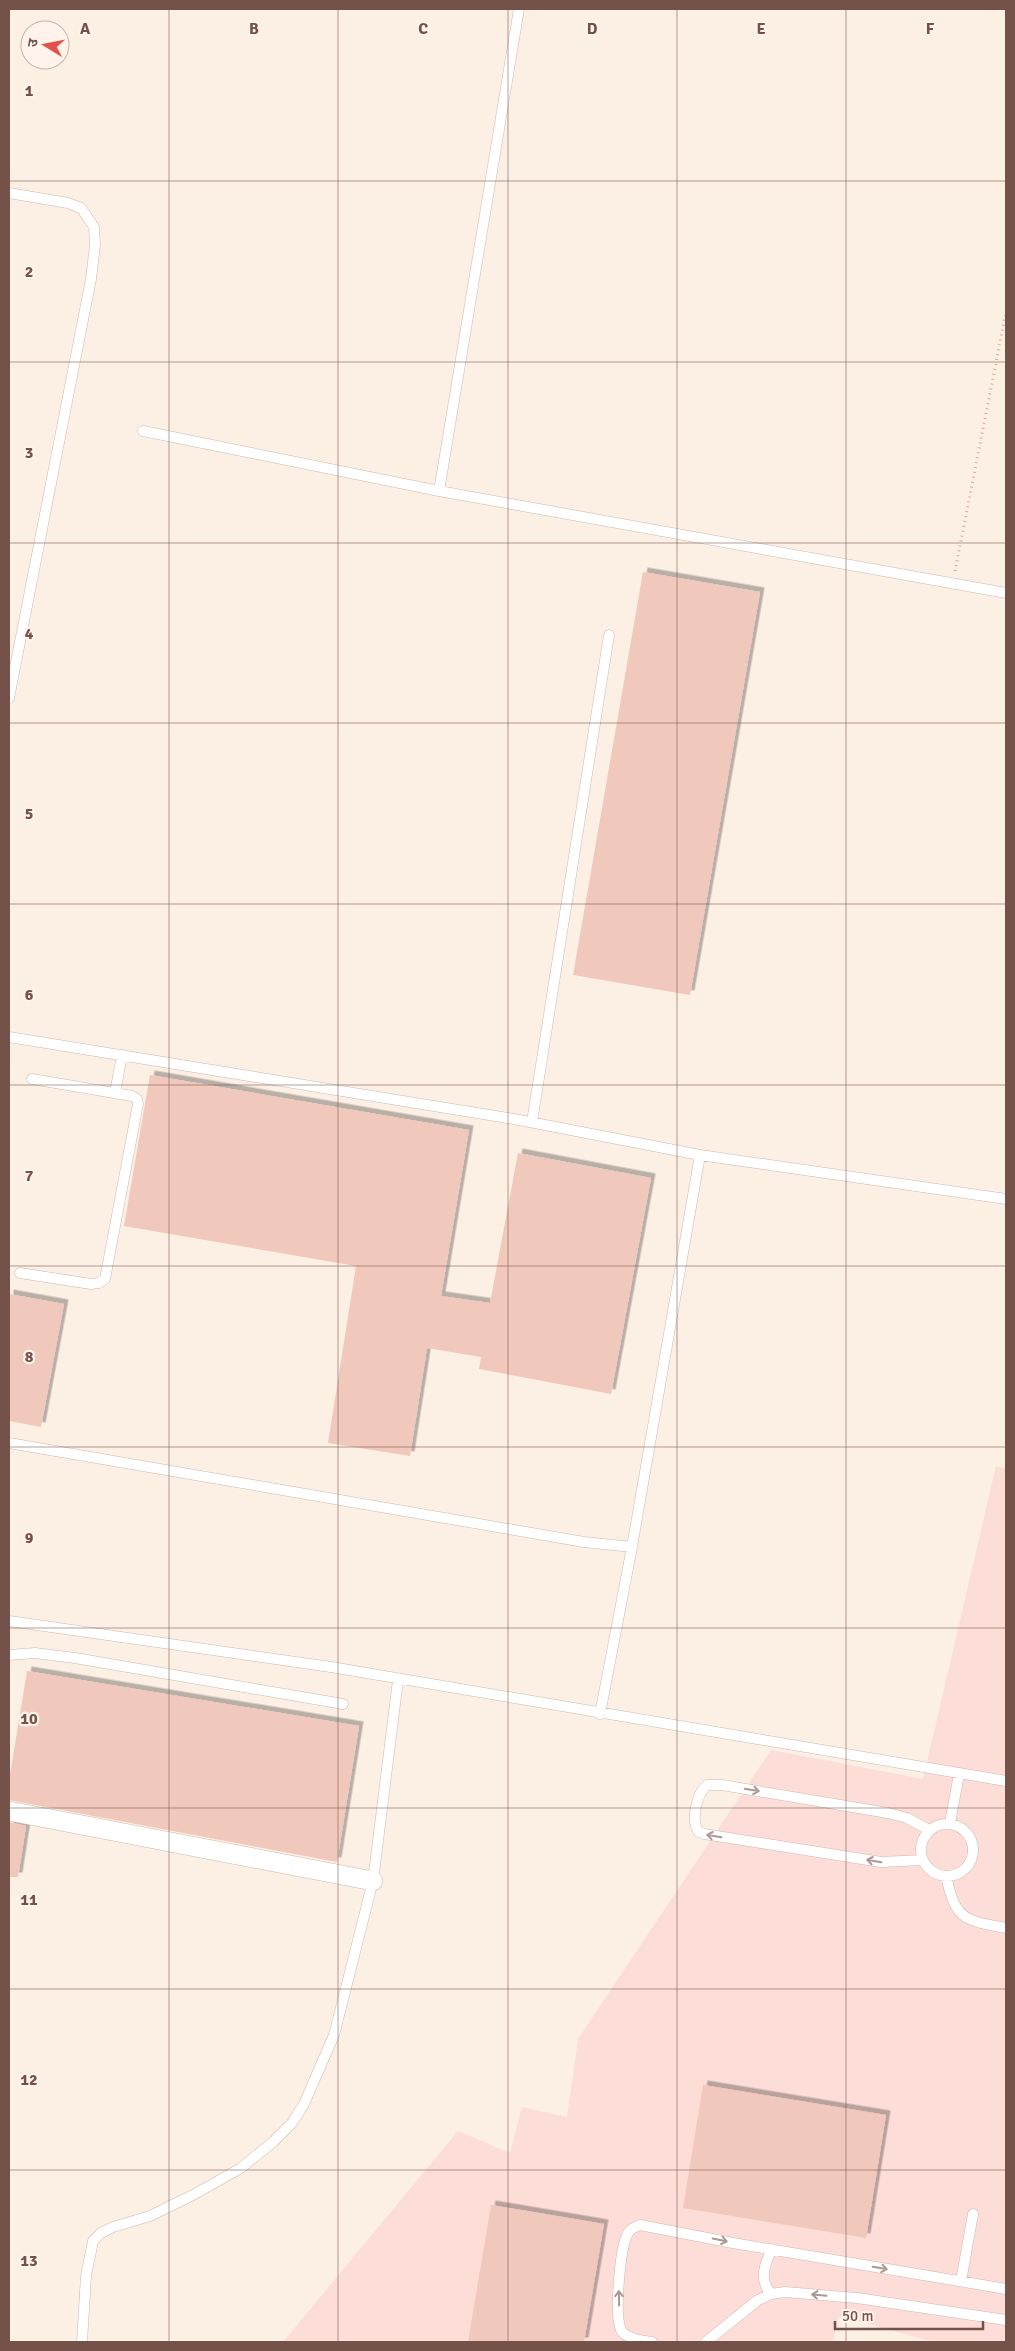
<svg xmlns="http://www.w3.org/2000/svg" width="1015" height="2351" font-family="Signika,'Noto Sans Devanagari',sans-serif">
<defs>
<filter id="shadow"><feDropShadow dx="4.5" dy="-4.5" stdDeviation="0" flood-color="#0004"/></filter>
</defs>
<rect width="100%" height="100%" fill="#fcefe4"/>
<!-- commercial -->
<path fill="#fcddd8" d="M 996,1466 L 1006,1469 L 1006,2342 L 934,2342 L 839,2316 L 833,2342 L 283,2342 L 458,2131 L 510,2153 L 522,2107 L 567,2117 L 578,2039 L 771,1750 L 923,1779 Z"/>
<!-- building -->
<path fill="#f1c8bc" filter="url(#shadow)" d="M 643,572 L 760,592 L 690,995 L 573,975 Z
M 150,1075 L 469,1130 L 441,1296 L 490,1303 L 518,1153 L 651,1178 L 611,1394 L 479,1369 L 481,1357 L 427,1348 L 410,1456 L 328,1443 L 356,1266 L 124,1226 Z
M 9,1294 L 64,1304 L 41,1427 L 9,1421 Z
M 27,1671 L 359,1726 L 337,1862 L 9,1800 L 9,1781 Z
M 9,1822 L 26,1826 L 18,1877 L 9,1877 Z
M 703,2085 L 886,2115 L 866,2238 L 683,2208 Z
M 491,2205 L 604,2224 L 584,2342 L 468,2342 Z"/>
<g fill="none" stroke-linecap="round" stroke-linejoin="round">
<!-- service casing -->
<g stroke="#cfb7ae" stroke-width="11">
<path id="service" d="M 9,193 L 68,203 L 81,208 L 94,227 L 95,245 L 91,279 L 9,698
M 143,431 L 439,491 L 1006,593
M 439,491 L 519,9
M 9,1037 L 514,1119 L 700,1155 L 1006,1199
M 115,1093 L 122,1055
M 532,1122 L 609,635
M 20,1273 L 91,1284 L 99,1283 L 105,1279 L 138,1104 L 137,1099 L 132,1096 L 32,1079
M 9,1443 L 584,1542 L 632,1547
M 9,1621 L 331,1667 L 1006,1781
M 9,1655 L 35,1653 L 75,1658 L 343,1704
M 600,1714 L 632,1547 L 700,1155
M 950,1823 L 959,1774
M921 1850a26 26 0 1 1 52 0a26 26 0 1 1-52 0Z
M 923,1860 L 881,1862 L 704,1834 L 699,1832 C 690,1821 697,1793 707,1785 L 722,1785 L 888,1813 L 907,1818 L 929,1830
M 946,1876 C 956,1921 964,1920 1006,1928
M 961,2281 L 973,2214
M 771,2294 C 759,2280 764,2265 772,2249
M 82,2342 L 86,2276 L 93,2241 L 101,2233 L 113,2227 L 150,2216 L 193,2195 L 241,2168 L 273,2142 L 292,2123 L 304,2104 L 334,2035 L 373,1881 L 398,1680
M 652,2342 C 643,2341 626,2339 621,2330 C 614,2315 620,2247 628,2233 C 631,2228 635,2227 640,2225 L 733,2243 L 1006,2289
M 706,2342 L 758,2300 L 771,2294 L 785,2292 L 857,2298 L 1006,2320"/>
</g>
<!-- minor casing -->
<g stroke="#cfb7ae" stroke-width="20">
<path id="minor" d="M 9,1811 L 373,1881"/>
</g>
<!-- path -->
<path stroke="#d6aba0" stroke-width="3" stroke-dasharray="1 4" stroke-linecap="butt" d="M 955,571 L 1006,312"/>
<!-- service -->
<use href="#service" stroke="#fff" stroke-width="10"/>
<!-- minor -->
<use href="#minor" stroke="#fff" stroke-width="19"/>
</g>
<!-- one-way arrows -->
<defs><path id="oneway-shaft" d="M-6 0H5M1.5-3L5.5 0L1.5 3" fill="none" stroke-width="1.6" stroke-linecap="round" stroke-linejoin="round" transform="scale(1.25)"/></defs>
<g stroke="#ac9792">
<use href="#oneway-shaft" transform="translate(752 1790) rotate(10)"/>
<use href="#oneway-shaft" transform="translate(714 1836) rotate(-171)"/>
<use href="#oneway-shaft" transform="translate(874 1861) rotate(-171)"/>
<use href="#oneway-shaft" transform="translate(720 2240) rotate(11)"/>
<use href="#oneway-shaft" transform="translate(880 2268) rotate(10)"/>
<use href="#oneway-shaft" transform="translate(819 2295) rotate(-175)"/>
<use href="#oneway-shaft" transform="translate(619 2298) rotate(-91)"/>
</g>
<!-- grid -->
<path fill="none" stroke="#74524a" stroke-width="1" stroke-opacity="0.55" d="M 169,9 L 169,2342M 338,9 L 338,2342M 508,9 L 508,2342M 677,9 L 677,2342M 846,9 L 846,2342M 9,181 L 1006,181M 9,362 L 1006,362M 9,543 L 1006,543M 9,723 L 1006,723M 9,904 L 1006,904M 9,1085 L 1006,1085M 9,1266 L 1006,1266M 9,1447 L 1006,1447M 9,1628 L 1006,1628M 9,1808 L 1006,1808M 9,1989 L 1006,1989M 9,2170 L 1006,2170"/>
<g font-size="16" text-anchor="middle" font-weight="bold" fill="#74524a" stroke="#fff3eb" stroke-width="4.5" stroke-linejoin="round" paint-order="stroke">
<text x="85" y="34">A</text>
<text x="254" y="34">B</text>
<text x="423" y="34">C</text>
<text x="592" y="34">D</text>
<text x="761" y="34">E</text>
<text x="930" y="34">F</text>
<text x="29" y="96">1</text>
<text x="29" y="277">2</text>
<text x="29" y="458">3</text>
<text x="29" y="639">4</text>
<text x="29" y="819">5</text>
<text x="29" y="1000">6</text>
<text x="29" y="1181">7</text>
<text x="29" y="1362">8</text>
<text x="29" y="1543">9</text>
<text x="29" y="1724">10</text>
<text x="29" y="1905">11</text>
<text x="29" y="2085">12</text>
<text x="29" y="2266">13</text>
</g>
<!-- border -->
<rect width="1015" height="2351" fill="none" stroke="#74524a" stroke-width="20"/>
<!-- north arrow -->
<g transform="translate(45 45) rotate(280)"><circle r="24" fill="#fff3eb" stroke="#c7b3ab"/>
<path d="M0-4L9 19L0 12L-9 19Z" fill="#e4534b"/>
<text y="-8" font-size="14" font-weight="bold" text-anchor="middle" fill="#74524a">उ</text>
</g>
<!-- scale -->
<path d="M835 2321v8h148v-8" fill="none" stroke="#74524a" stroke-width="2.5"/>
<text x="842" y="2321" font-size="15" fill="#74524a" stroke="#fff3eb" stroke-width="4" paint-order="stroke">50 m</text>
</svg>
